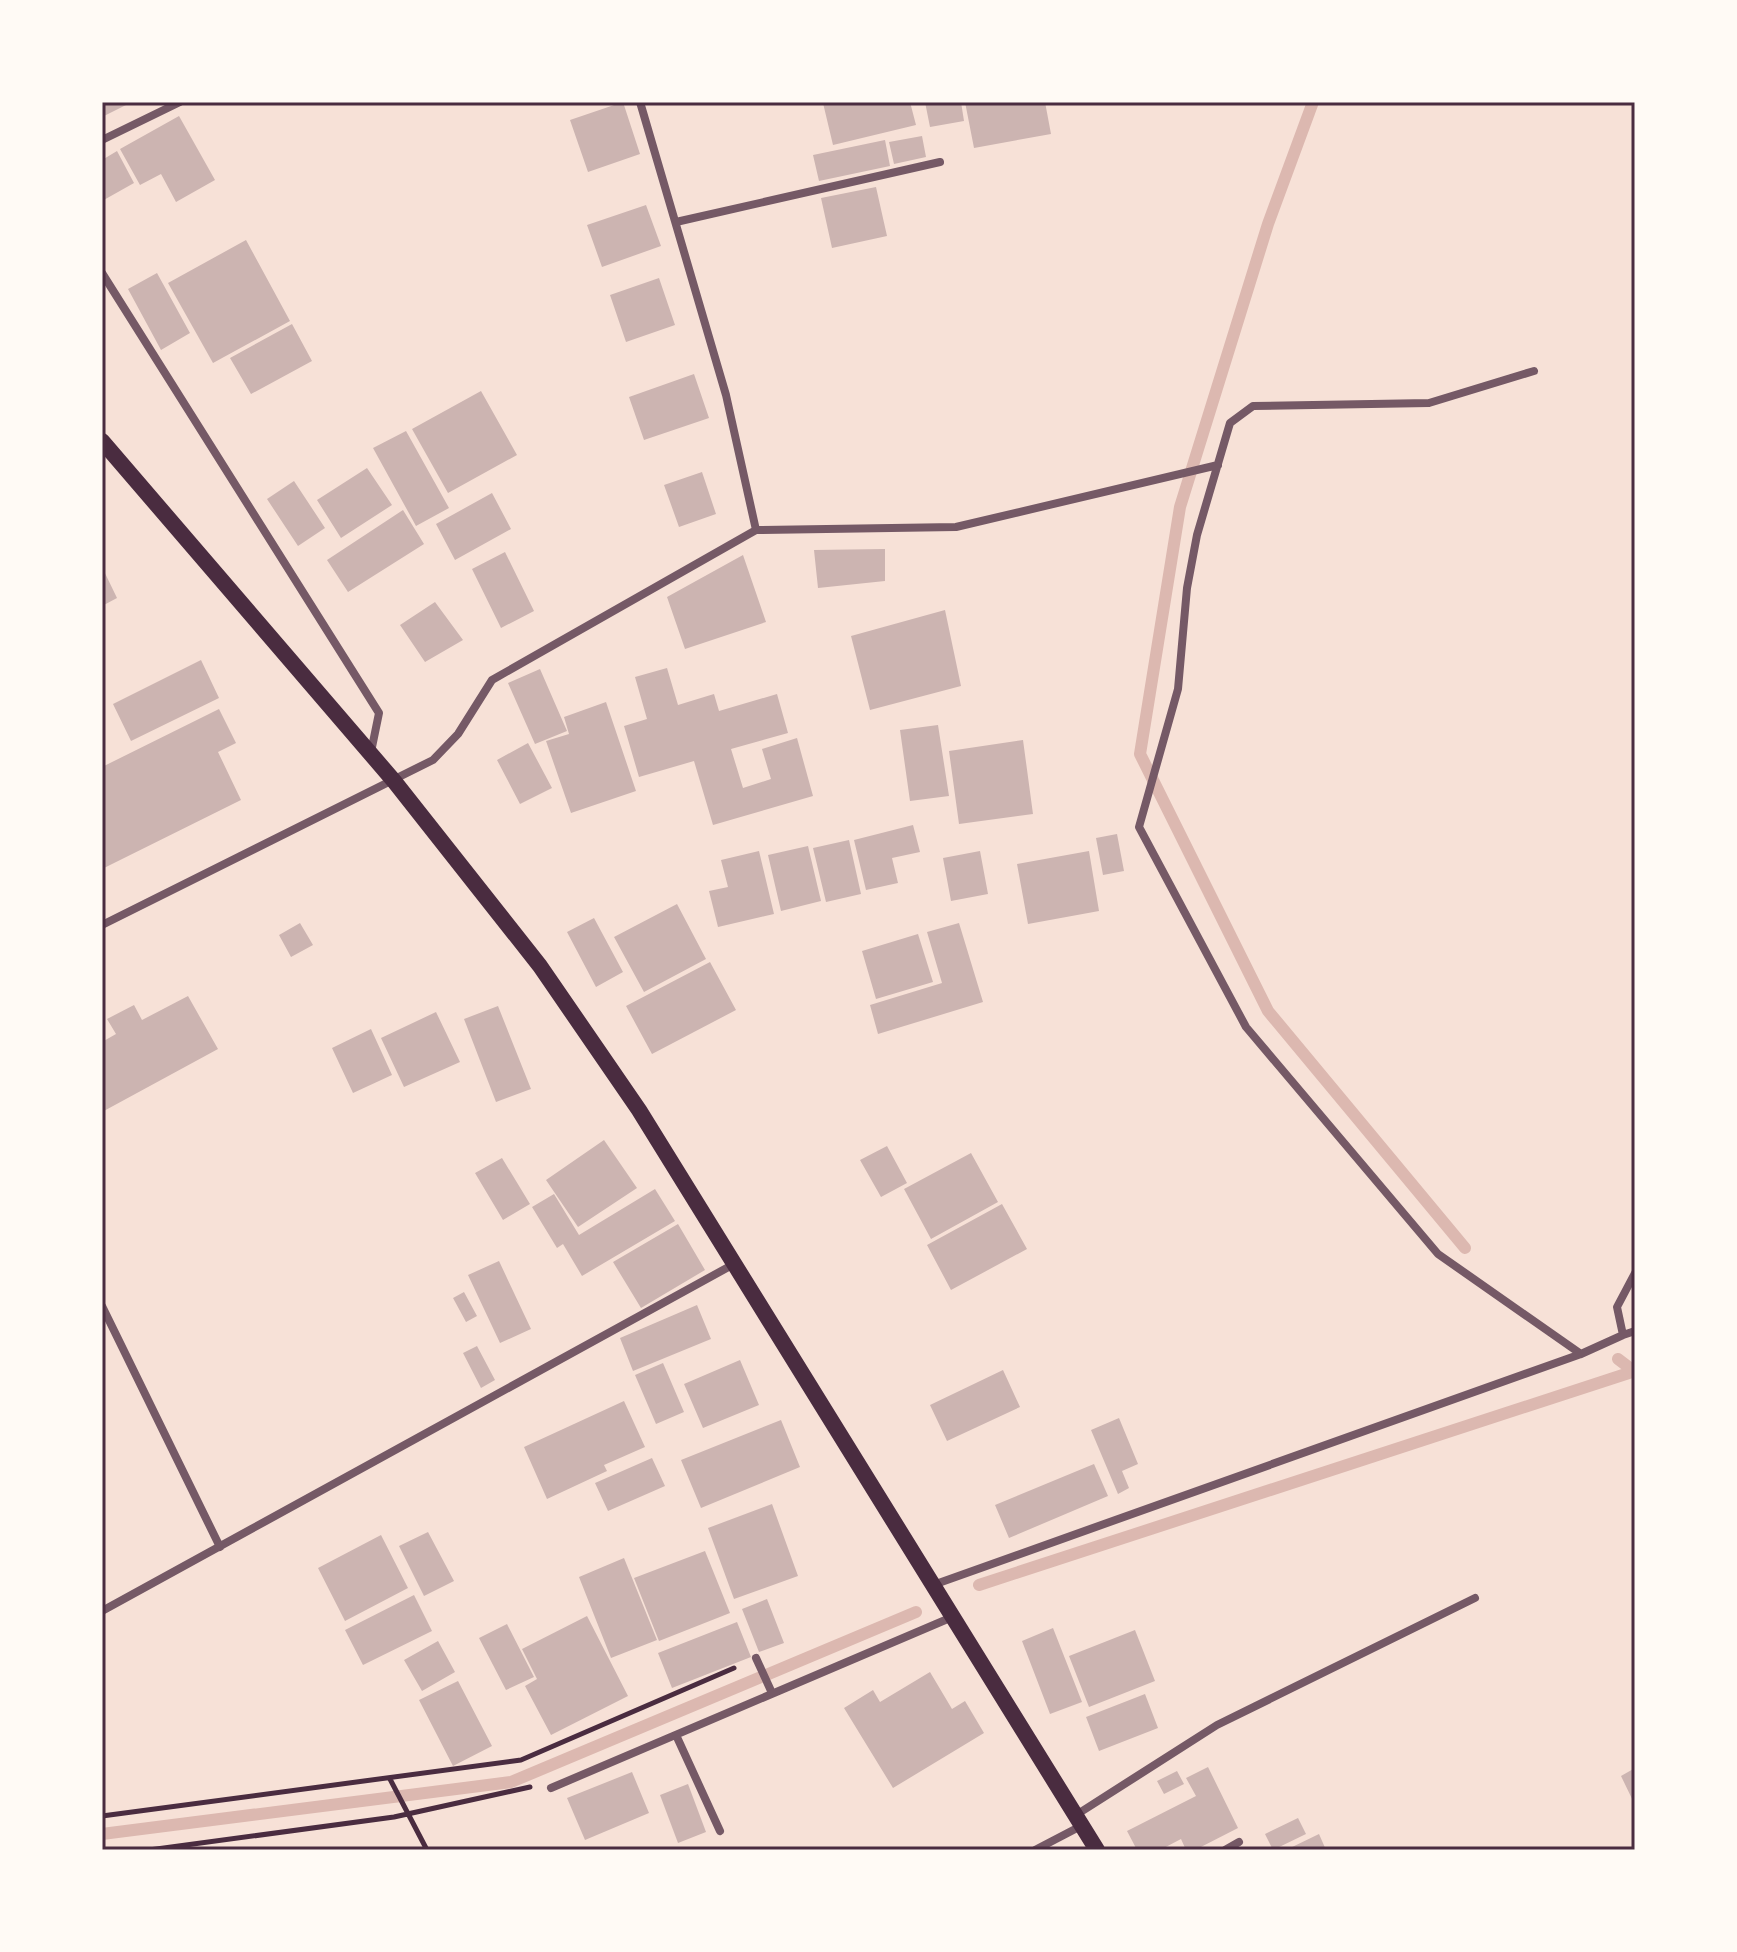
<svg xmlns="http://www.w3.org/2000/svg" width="1737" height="1952" font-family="Lato,sans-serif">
<rect width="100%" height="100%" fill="#f7e1d7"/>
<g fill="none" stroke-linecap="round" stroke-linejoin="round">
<!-- stream -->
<path stroke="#dcb8b0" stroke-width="12" d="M 1313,102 L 1268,224 L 1180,507 L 1140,754 L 1268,1011 L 1465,1248
M 1618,1359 L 1635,1372
M 979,1585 L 1635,1371
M 102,1834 L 511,1782 L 916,1612"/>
</g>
<!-- building -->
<path fill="#ccb4b1" d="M 102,102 L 132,102 L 102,117 Z
M 623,102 L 640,154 L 588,172 L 570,120 Z
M 910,102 L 916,125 L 833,145 L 823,103 Z
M 925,102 L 961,102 L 964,121 L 930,127 Z
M 965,102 L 1045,102 L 1051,134 L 974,148 Z
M 179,116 L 215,180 L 176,202 L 161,174 L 140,185 L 120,149 Z
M 922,136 L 926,157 L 894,164 L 889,142 Z
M 885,140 L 890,166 L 819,181 L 813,155 Z
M 117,151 L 134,183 L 102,201 L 102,160 Z
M 876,187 L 887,236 L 832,248 L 821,198 Z
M 646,205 L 661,246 L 602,267 L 587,225 Z
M 246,240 L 290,321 L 213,363 L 168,283 Z
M 157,273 L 190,333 L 161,350 L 128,289 Z
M 659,278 L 675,325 L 626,342 L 610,295 Z
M 292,324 L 312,361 L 251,394 L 230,358 Z
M 694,374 L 709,418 L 644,440 L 629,397 Z
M 481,391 L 517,455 L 448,493 L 412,429 Z
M 406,431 L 449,508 L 416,526 L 373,448 Z
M 367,468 L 392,505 L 341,538 L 317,500 Z
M 702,472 L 716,514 L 679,527 L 664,485 Z
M 294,481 L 325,528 L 298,546 L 267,499 Z
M 492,493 L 511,529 L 455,560 L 436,524 Z
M 403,510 L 424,544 L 348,592 L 327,560 Z
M 885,549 L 885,581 L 818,588 L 814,550 Z
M 505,552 L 534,611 L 501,628 L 472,569 Z
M 743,555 L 766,622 L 685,649 L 667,597 Z
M 102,567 L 117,598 L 102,606 Z
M 435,602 L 463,640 L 425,662 L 400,625 Z
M 945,610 L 961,686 L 870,710 L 851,636 Z
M 201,660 L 219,698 L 131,741 L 113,704 Z
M 667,668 L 678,705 L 714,694 L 719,711 L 777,694 L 788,733 L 731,749 L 743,788 L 771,779 L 762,749 L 797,738 L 813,796 L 713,825 L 694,761 L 639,777 L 624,726 L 647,719 L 635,677 Z
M 540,669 L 567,731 L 535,744 L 508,683 Z
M 606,702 L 636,791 L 571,813 L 546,741 L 569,734 L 564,717 Z
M 219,709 L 236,743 L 218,752 L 241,800 L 102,869 L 102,767 Z
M 938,725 L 949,796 L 910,801 L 900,730 Z
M 1023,740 L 1033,814 L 959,824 L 949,751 Z
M 528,743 L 552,788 L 520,804 L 497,760 Z
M 913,825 L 920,852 L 892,858 L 898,883 L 866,890 L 854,840 Z
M 1117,834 L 1124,871 L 1103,875 L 1096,838 Z
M 849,840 L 861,894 L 826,902 L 813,848 Z
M 808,846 L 821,901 L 781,911 L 768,855 Z
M 759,851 L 774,914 L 718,927 L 709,891 L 728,887 L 721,860 Z
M 980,851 L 988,894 L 951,901 L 943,858 Z
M 1089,851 L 1099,911 L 1028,924 L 1017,864 Z
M 677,904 L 706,959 L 644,992 L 614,937 Z
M 594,918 L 623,972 L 596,987 L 567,932 Z
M 300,923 L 313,945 L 291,957 L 279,935 Z
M 959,923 L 983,1002 L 878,1034 L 870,1005 L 942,983 L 927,932 Z
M 918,934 L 933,982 L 876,999 L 862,951 Z
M 710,962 L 736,1010 L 652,1054 L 626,1006 Z
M 188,996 L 218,1049 L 102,1112 L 102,1042 L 116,1034 L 107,1019 L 134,1005 L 142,1020 Z
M 498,1006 L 531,1089 L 496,1102 L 464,1019 Z
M 436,1012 L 460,1062 L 404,1087 L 381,1038 Z
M 371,1029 L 392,1075 L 353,1093 L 332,1048 Z
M 604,1140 L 637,1188 L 578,1227 L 546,1180 Z
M 887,1146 L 907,1183 L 881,1197 L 860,1160 Z
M 971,1153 L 998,1202 L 931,1239 L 904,1189 Z
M 502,1158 L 530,1204 L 503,1220 L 475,1173 Z
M 655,1189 L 675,1221 L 582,1276 L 563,1244 L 557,1248 L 532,1207 L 554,1194 L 579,1235 Z
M 1002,1204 L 1027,1249 L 951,1290 L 927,1245 Z
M 678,1224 L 705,1270 L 641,1308 L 613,1262 Z
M 499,1261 L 531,1329 L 500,1343 L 468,1275 Z
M 464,1292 L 477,1316 L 466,1322 L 453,1298 Z
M 697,1305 L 711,1339 L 633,1371 L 620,1338 Z
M 477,1346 L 495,1380 L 481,1388 L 463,1353 Z
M 740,1360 L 759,1405 L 703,1428 L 684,1384 Z
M 663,1363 L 684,1412 L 656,1424 L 635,1375 Z
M 1003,1370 L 1020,1407 L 947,1441 L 930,1405 Z
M 624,1401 L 645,1447 L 604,1465 L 607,1471 L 547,1499 L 524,1447 Z
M 1119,1418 L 1138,1464 L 1122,1471 L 1129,1488 L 1118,1494 L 1091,1430 Z
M 781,1420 L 800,1467 L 701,1508 L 681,1460 Z
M 652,1458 L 665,1486 L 608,1511 L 595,1483 Z
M 1094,1464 L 1108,1496 L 1009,1538 L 995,1505 Z
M 772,1504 L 798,1576 L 734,1599 L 708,1528 Z
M 428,1532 L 454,1581 L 424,1596 L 399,1546 Z
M 381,1535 L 408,1588 L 345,1621 L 318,1568 Z
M 705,1551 L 730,1613 L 659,1641 L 634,1578 Z
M 624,1558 L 657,1640 L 611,1658 L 579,1577 Z
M 414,1595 L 432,1631 L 363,1665 L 345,1630 Z
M 767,1599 L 784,1643 L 759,1652 L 742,1609 Z
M 587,1616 L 628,1696 L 551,1735 L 525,1686 L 537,1679 L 522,1649 Z
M 737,1622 L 751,1657 L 672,1688 L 658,1653 Z
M 507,1624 L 534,1677 L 506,1690 L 479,1638 Z
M 1053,1628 L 1082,1702 L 1050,1714 L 1022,1641 Z
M 1135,1630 L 1155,1681 L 1089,1707 L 1069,1656 Z
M 438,1641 L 455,1672 L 422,1691 L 404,1660 Z
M 930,1672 L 952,1709 L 965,1701 L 984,1733 L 893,1788 L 844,1708 L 873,1690 L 880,1702 Z
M 458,1681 L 492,1746 L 453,1766 L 419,1700 Z
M 1145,1694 L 1158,1728 L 1099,1751 L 1086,1717 Z
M 1208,1767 L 1238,1828 L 1195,1850 L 1186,1850 L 1181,1839 L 1160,1850 L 1137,1850 L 1127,1831 L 1196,1796 L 1186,1778 Z
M 1635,1768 L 1635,1805 L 1621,1776 Z
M 1177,1771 L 1184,1784 L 1164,1794 L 1157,1781 Z
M 632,1772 L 649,1813 L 585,1840 L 567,1798 Z
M 688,1784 L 706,1832 L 678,1843 L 660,1795 Z
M 1298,1818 L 1306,1834 L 1273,1850 L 1265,1834 Z
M 1319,1834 L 1326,1850 L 1286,1850 Z"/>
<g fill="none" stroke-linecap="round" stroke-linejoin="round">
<!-- path -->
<path stroke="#4a2c40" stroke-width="5" d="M 390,1779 L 427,1850
M 102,1816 L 521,1760 L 734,1668
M 149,1850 L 394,1817 L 530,1787"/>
<!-- minor -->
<path stroke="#755966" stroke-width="8" d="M 102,140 L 180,102
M 676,222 L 940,162
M 102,273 L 379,713 L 371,752
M 1534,371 L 1429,403 L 1253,406 L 1230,423 L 1197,535 L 1187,588 L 1178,689 L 1139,827 L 1246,1027 L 1438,1254 L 1581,1354
M 756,530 L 956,527 L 1218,465
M 102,925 L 433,760 L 458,734 L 492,680 L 756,530 L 726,395 L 640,102
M 102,1306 L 220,1547
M 1623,1335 L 1635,1331
M 933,1585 L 1581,1354 L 1623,1335 L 1617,1307 L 1635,1273
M 102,1611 L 734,1264
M 756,1658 L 772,1693
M 676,1735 L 720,1831
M 551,1788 L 950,1618
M 1076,1815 L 1217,1725 L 1475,1598
M 1035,1850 L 1081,1826
M 1225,1850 L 1239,1842"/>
<!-- secondary -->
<path stroke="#4a2c40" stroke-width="16" d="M 102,441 L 394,781 L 540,966 L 639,1110 L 1097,1850"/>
</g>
<!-- border -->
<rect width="1737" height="1952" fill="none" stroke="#fffaf5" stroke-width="208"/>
<rect x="104" y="104" width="1529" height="1744" fill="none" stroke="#4a2c40" stroke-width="3"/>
</svg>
